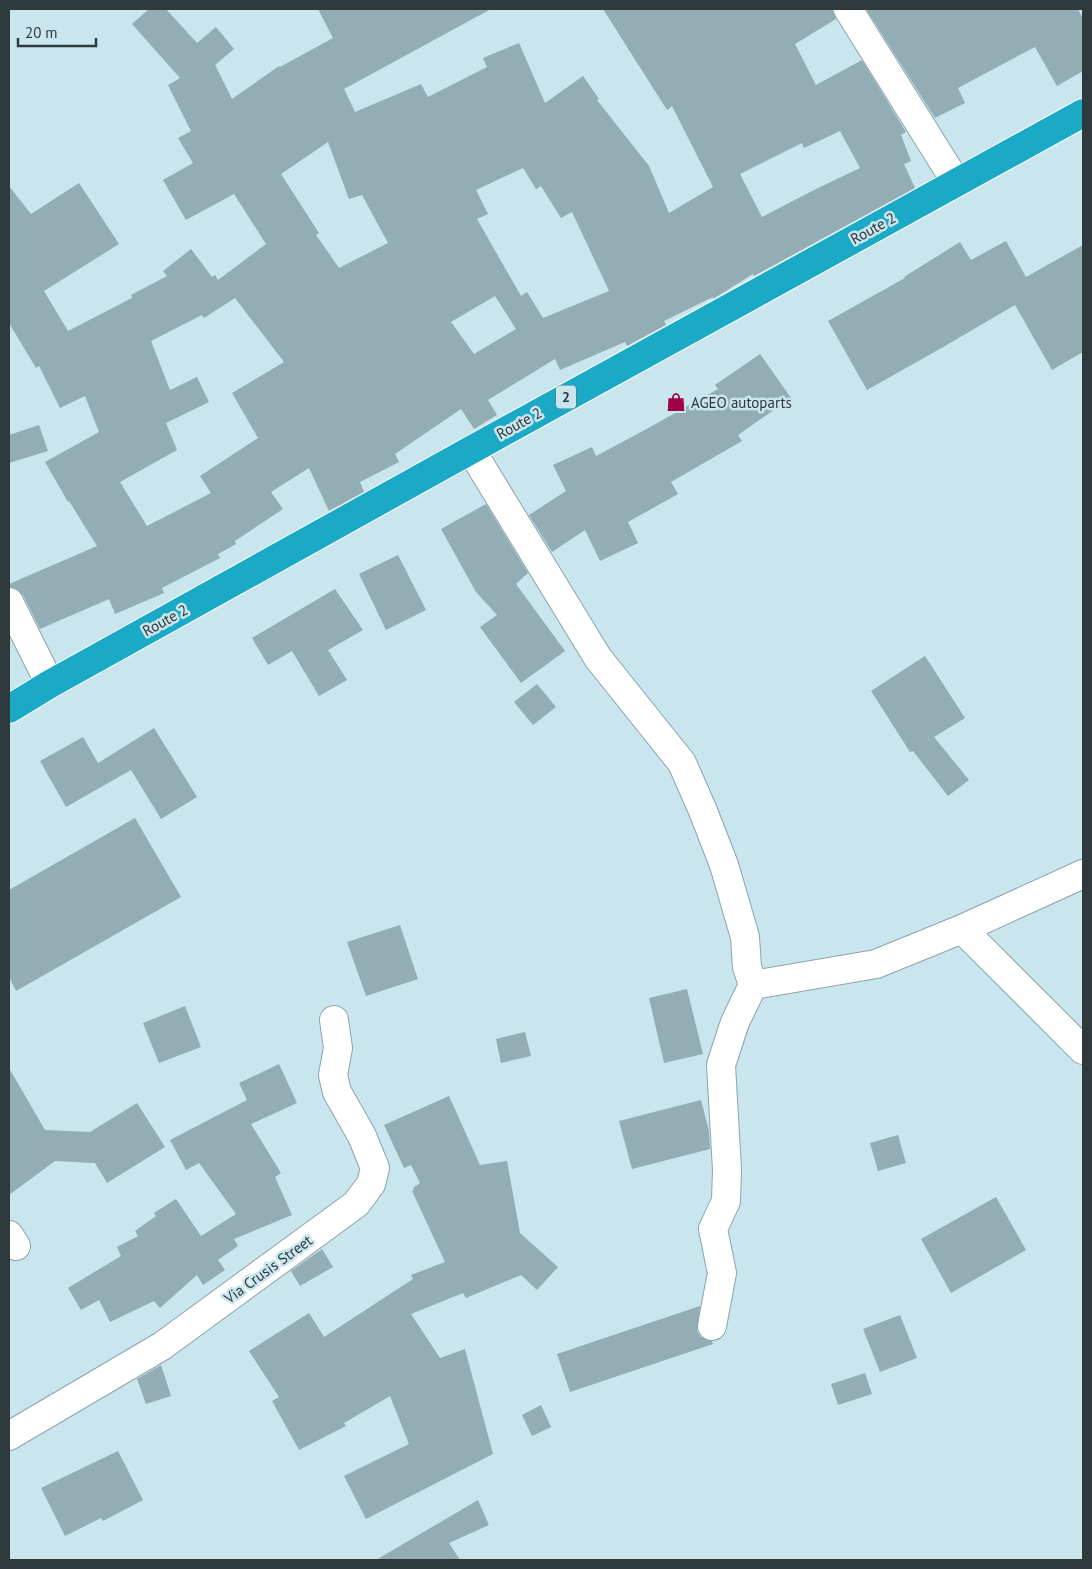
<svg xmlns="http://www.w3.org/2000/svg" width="1092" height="1569" font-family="'PT Sans',sans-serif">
<rect width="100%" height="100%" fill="#c9e5ed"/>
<!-- building -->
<path fill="#92adb4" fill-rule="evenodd" d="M 149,9 L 166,9 L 197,43 L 216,27 L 234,49 L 215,65 L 232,99 L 279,66 L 280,67 L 333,38 L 318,9 L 491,9 L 344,89 L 355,112 L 421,84 L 428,97 L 487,67 L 483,58 L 519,43 L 545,103 L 583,76 L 599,99 L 597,100 L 649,166 L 669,213 L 713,187 L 672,106 L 667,110 L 603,9 L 832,9 L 836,19 L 795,44 L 816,85 L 862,60 L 906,132 L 901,135 L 911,161 L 904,164 L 915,188 L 754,276 L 753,274 L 713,299 L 713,297 L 664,321 L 666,325 L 627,346 L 625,342 L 560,370 L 555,359 L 488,400 L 497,415 L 474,429 L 461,409 L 395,454 L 399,462 L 360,482 L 364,492 L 329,511 L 309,468 L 271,492 L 283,509 L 235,541 L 236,544 L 218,554 L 220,558 L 162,588 L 164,593 L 115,614 L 109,599 L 40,629 L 23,595 L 17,589 L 9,587 L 9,584 L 97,546 L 69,501 L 68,502 L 45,462 L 99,432 L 85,396 L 60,408 L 39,366 L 36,368 L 9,323 L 9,186 L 31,214 L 79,183 L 119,244 L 44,291 L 68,331 L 132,298 L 131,295 L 167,276 L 163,271 L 191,249 L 212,277 L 215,275 L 218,280 L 266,244 L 234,194 L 186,220 L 163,180 L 193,163 L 178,138 L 191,131 L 168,85 L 180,78 L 132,24 ZM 840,131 L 860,168 L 816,189 L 762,217 L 740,174 L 802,143 L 804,148 ZM 328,142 L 349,199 L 362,195 L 388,243 L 339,268 L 316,235 L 319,233 L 281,174 ZM 523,168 L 536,189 L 541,186 L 561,218 L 572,212 L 609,291 L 543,318 L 527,292 L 521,296 L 477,219 L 488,214 L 476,190 ZM 495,296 L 516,329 L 474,354 L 451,322 ZM 235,298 L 284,362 L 232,393 L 258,438 L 200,476 L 211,493 L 147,526 L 120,482 L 177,450 L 166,423 L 209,402 L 197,377 L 170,390 L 151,341 L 202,315 L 204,318 Z
M 866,9 L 1078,9 L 1083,19 L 1083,71 L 1057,86 L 1035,47 L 958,88 L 965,103 L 935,118 Z
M 1006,241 L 1026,277 L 1083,245 L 1083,352 L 1052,370 L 1015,305 L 945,346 L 867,390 L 828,321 L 905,278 L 904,277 L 960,242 L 971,260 Z
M 760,354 L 791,398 L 738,435 L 742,441 L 671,482 L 678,494 L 628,522 L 638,543 L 600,561 L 585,530 L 552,552 L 529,515 L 566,491 L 553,465 L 592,447 L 596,456 L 643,431 L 718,389 L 715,385 Z
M 39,425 L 48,451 L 9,463 L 9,435 Z
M 486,504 L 528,573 L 516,584 L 565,651 L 521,683 L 480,627 L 497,615 L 476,592 L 441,529 Z
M 398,555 L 426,610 L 386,630 L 359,574 Z
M 335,589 L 363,630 L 328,650 L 347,680 L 319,696 L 292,651 L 268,665 L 252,638 Z
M 925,656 L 965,718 L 934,737 L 969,780 L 948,796 L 913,751 L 910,752 L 871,691 Z
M 537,684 L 556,707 L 533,725 L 514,702 Z
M 154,728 L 197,797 L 161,819 L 131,770 L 66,807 L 40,761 L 83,737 L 98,763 Z
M 135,818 L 181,897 L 16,991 L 9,977 L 9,890 Z
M 400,925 L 418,979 L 366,996 L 347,942 Z
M 687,989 L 703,1054 L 664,1063 L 649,998 Z
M 185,1006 L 201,1047 L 159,1063 L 143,1023 Z
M 525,1032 L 531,1056 L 501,1063 L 496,1039 Z
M 279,1064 L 297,1103 L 251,1124 L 281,1173 L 275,1177 L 292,1215 L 234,1239 L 238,1246 L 218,1260 L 225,1270 L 203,1285 L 197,1275 L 160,1308 L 154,1301 L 110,1322 L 99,1300 L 81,1310 L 68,1288 L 121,1256 L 117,1247 L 138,1236 L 135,1231 L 156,1216 L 154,1213 L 176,1199 L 201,1236 L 236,1214 L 199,1163 L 186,1170 L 170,1140 L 247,1100 L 239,1083 Z
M 9,1068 L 45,1130 L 90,1132 L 137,1103 L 165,1147 L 107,1183 L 95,1163 L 55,1161 L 9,1195 Z
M 449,1096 L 480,1165 L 507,1161 L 520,1233 L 558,1267 L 537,1290 L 521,1275 L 466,1298 L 463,1293 L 411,1314 L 440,1358 L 465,1349 L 493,1454 L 366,1519 L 344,1476 L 409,1444 L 390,1396 L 344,1423 L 346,1426 L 299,1450 L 272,1401 L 279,1397 L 249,1351 L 309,1313 L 324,1337 L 413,1279 L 411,1275 L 445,1262 L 412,1191 L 414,1190 L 413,1188 L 420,1183 L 411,1165 L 404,1168 L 384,1125 Z
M 701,1100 L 709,1131 L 710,1149 L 632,1169 L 619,1121 Z
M 898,1135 L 906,1163 L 878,1171 L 870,1143 Z
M 996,1197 L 1026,1250 L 951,1293 L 921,1239 Z
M 322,1249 L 333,1267 L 300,1286 L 291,1271 Z
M 700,1306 L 697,1331 L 701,1337 L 712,1341 L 713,1344 L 570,1392 L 557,1354 Z
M 900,1315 L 917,1358 L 880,1372 L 863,1329 Z
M 161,1365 L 171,1396 L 146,1404 L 137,1379 Z
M 865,1373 L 872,1394 L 838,1405 L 831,1384 Z
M 541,1405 L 551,1427 L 532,1436 L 522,1415 Z
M 118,1451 L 143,1500 L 103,1521 L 101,1518 L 65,1536 L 41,1488 Z
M 478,1500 L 489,1525 L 449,1543 L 460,1560 L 376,1560 Z"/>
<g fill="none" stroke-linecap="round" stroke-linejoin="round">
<!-- minor casing -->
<g stroke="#8aa5ac" stroke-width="30">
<path id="minor" d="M 848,9 L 956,182
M 471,450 L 598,658 L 682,763 L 703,811 L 724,865 L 745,937 L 747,967 L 753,985 L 735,1022 L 721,1065 L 727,1170 L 726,1201 L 713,1229 L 722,1273 L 712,1326
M 9,602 L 50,684
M 962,929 L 1083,1050
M 753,985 L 876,964 L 962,929 L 1083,874
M 9,1235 L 16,1246
M 9,1436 L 162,1346 L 356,1204 L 371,1184 L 375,1168 L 362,1136 L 337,1092 L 333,1075 L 338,1048 L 334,1020"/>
</g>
<!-- highway casing -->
<g stroke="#fff" stroke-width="30">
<path id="highway" d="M 9,709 L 50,684 L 471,450 L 1083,113"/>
</g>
<!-- minor -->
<use href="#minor" stroke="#fff" stroke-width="28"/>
<!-- highway -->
<use href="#highway" stroke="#1baac6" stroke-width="28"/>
</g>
<!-- icons -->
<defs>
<g id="shop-bare" transform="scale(1.5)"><path d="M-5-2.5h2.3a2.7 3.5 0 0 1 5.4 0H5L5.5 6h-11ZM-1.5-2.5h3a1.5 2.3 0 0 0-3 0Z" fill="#9e0146" stroke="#c9e5ed" stroke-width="2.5" paint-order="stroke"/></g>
</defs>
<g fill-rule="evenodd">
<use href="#shop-bare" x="676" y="402"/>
</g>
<g text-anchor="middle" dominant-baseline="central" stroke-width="5" stroke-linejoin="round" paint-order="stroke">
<!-- shield labels -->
<rect fill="#c9e5ed" stroke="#5c6d71" stroke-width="1" x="556" y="385.5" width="20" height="23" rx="4"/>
<g font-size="14" font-weight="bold" fill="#2e393c">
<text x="566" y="397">2</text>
</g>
<!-- street labels -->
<g font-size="15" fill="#2e393c" stroke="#c9e5ed">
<text transform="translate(873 228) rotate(-29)">Route 2</text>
<text transform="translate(519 423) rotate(-29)">Route 2</text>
<text transform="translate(165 620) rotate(-29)">Route 2</text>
<text transform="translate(268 1269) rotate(-36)">Via Crusis Street</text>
</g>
<!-- poi labels -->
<g font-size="15" fill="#2e393c" stroke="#c9e5ed" text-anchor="start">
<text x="691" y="402">AGEO autoparts</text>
</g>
</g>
<!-- border -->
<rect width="1092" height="1569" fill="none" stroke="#2e393c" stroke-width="20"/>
<!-- scale -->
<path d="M18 38v8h78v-8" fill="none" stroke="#2e393c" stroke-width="2.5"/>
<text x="25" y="38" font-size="15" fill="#2e393c" stroke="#c9e5ed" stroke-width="4" paint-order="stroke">20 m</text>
</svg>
